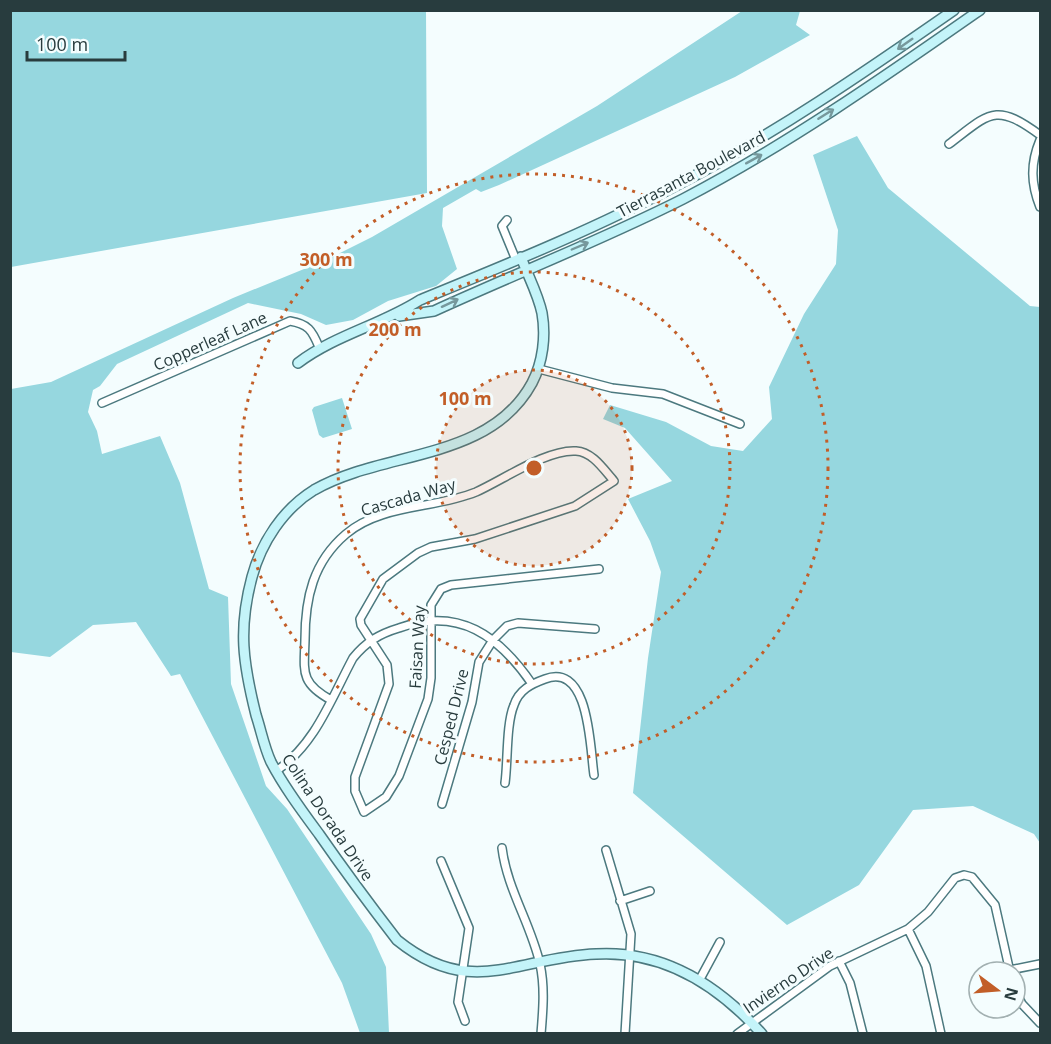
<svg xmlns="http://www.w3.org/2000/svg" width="1051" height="1044" font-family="'Open Sans',sans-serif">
<rect width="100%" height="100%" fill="#f4fdfe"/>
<!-- green -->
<path fill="#96d7df" d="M 10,11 L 426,11 L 427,193 L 11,267 Z
M 742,11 L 800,11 L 796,25 L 810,35 L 735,77 L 499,185 L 481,192 L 476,189 L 443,208 L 442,226 L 457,269 L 436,286 L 388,301 L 353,320 L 326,325 L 301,314 L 248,303 L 117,364 L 100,386 L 93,390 L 88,412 L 97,431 L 102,454 L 160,436 L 180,483 L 209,589 L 228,597 L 231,684 L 266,786 L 287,809 L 371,934 L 386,967 L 389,1033 L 360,1033 L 342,983 L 180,674 L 171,676 L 136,622 L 93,625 L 50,657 L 11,652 L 11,389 L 51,382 L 233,298 L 326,260 L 372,237 L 597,106 Z
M 857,136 L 888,188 L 1030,306 L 1040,307 L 1040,843 L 1034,834 L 973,806 L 913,810 L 859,885 L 787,925 L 633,793 L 648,658 L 661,572 L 650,541 L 628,499 L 672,481 L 625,428 L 603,419 L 610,405 L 666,422 L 711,446 L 743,451 L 772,419 L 769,387 L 804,314 L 836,264 L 838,230 L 813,155 Z
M 342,398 L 352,429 L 323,438 L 319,435 L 312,410 L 314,407 Z"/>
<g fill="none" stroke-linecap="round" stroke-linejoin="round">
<!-- street casing -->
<g stroke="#4c797f" stroke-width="10">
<path id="street" d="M 1040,140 C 1030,164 1031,184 1040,207
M 949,144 C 990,113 995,102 1040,135
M 507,220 L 502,226 L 516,260
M 539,369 L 612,388 L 663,394 L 740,424
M 102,403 L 290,321 C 308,324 312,330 319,347
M 331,700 C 300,683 304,672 305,640 C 305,598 313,562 346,534 C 381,504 435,509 476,492 C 503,480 547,449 576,451 C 593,452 604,470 614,481 L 575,506 L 475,539 L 431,547 L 418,553 L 383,579 L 360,619 L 361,625 L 387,665 L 389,684 L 355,777 L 355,791 L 364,812 L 386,797 L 399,776 L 428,699 L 431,678 L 431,605 L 441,589 L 451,585 L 599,569
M 276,771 C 315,745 331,699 353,658 C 366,642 379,634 399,628 C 459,606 499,636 532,684
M 505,783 C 508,761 506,724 514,705 C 519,690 531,684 545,679 C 590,662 590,749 594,775
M 442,804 L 472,702 L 479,662 L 493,640 L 507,626 L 518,623 L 595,629
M 502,848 C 507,889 531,924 540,964 C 545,987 543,1010 541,1034
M 606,850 L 631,934 L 625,1034
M 441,861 L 469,928 L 458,1002 L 465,1021
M 620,901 L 650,891
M 908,929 L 926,966 L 941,1034
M 839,961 L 850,983 L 863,1034
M 1010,970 L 1040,964
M 700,979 L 720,942
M 1015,990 L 1022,1004 L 1040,1023
M 737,1034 L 830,966 L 908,929 L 928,912 L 955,878 L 964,875 L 972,877 L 995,905 L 1010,972"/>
</g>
<!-- secondary casing -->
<g stroke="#4c797f" stroke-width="12">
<path id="secondary" d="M 521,257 C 528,276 538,294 542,313 C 546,336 543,362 532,383 C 489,462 383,450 314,490 C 283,509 261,543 252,577 C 238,629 243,663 256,715 C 261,730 264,747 271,762 C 284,787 302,811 319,834 C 344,870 370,905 397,940 C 471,1000 517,957 596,954 C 664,950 718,985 762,1034
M 399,316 L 434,311 C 517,273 602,240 683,199 C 787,145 884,77 980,10
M 298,363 C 335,335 381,325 420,300 C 508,264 597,228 681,183 C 776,133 865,72 954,10"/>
</g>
<!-- street -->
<use href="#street" stroke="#fff" stroke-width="7"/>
<!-- secondary -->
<use href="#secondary" stroke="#c4f4f9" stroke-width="9"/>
</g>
<!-- one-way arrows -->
<defs><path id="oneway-shaft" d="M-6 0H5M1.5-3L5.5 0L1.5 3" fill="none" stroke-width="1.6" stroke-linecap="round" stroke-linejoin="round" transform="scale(1.5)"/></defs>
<g stroke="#76989c">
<use href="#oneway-shaft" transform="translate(905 44) rotate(145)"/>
<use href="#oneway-shaft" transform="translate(826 114) rotate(-32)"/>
<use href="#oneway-shaft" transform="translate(754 159) rotate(-29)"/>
<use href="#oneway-shaft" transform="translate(580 246) rotate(-23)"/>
<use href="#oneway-shaft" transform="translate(450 303) rotate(-25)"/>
</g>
<!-- distance rings -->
<circle cx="534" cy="468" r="98" fill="#c25e28" fill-opacity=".12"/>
<g fill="none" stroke="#c25e28" stroke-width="3" stroke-dasharray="3 6">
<circle cx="534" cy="468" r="98"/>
<circle cx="534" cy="468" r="196"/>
<circle cx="534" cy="468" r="294"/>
</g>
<g text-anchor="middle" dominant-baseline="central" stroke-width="6" stroke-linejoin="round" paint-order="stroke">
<!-- street labels -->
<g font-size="16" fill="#283c3e" stroke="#f4fdfe">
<text transform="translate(691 174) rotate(-28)">Tierrasanta Boulevard</text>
<text transform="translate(210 341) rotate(-24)">Copperleaf Lane</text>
<text transform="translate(408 497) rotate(-16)">Cascada Way</text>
<text transform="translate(417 647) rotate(-87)">Faisan Way</text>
<text transform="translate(451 717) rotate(-76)">Cesped Drive</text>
<text transform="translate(328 817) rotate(56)">Colina Dorada Drive</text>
<text transform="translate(788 980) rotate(-34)">Invierno Drive</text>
</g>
</g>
<circle cx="534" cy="468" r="9" fill="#c25e28" stroke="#f4fdfe" stroke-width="3"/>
<g font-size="18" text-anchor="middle" font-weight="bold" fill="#c25e28" stroke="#f4fdfe" stroke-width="6" stroke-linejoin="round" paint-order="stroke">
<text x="326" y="266">300 m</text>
<text x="395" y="336">200 m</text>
<text x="465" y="405">100 m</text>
</g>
<!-- border -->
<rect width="1051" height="1044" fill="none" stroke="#283c3e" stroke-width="24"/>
<!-- north arrow -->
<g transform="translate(997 990) rotate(106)"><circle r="28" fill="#f4fdfe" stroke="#a2b0b1" stroke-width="1.5"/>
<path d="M0-4.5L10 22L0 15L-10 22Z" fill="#c25e28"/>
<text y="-9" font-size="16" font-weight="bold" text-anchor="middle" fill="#283c3e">N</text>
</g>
<!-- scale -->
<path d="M27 51v9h98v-9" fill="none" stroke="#283c3e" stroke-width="3"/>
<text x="36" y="51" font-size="18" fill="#283c3e" stroke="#f4fdfe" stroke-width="4.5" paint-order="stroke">100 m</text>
</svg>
